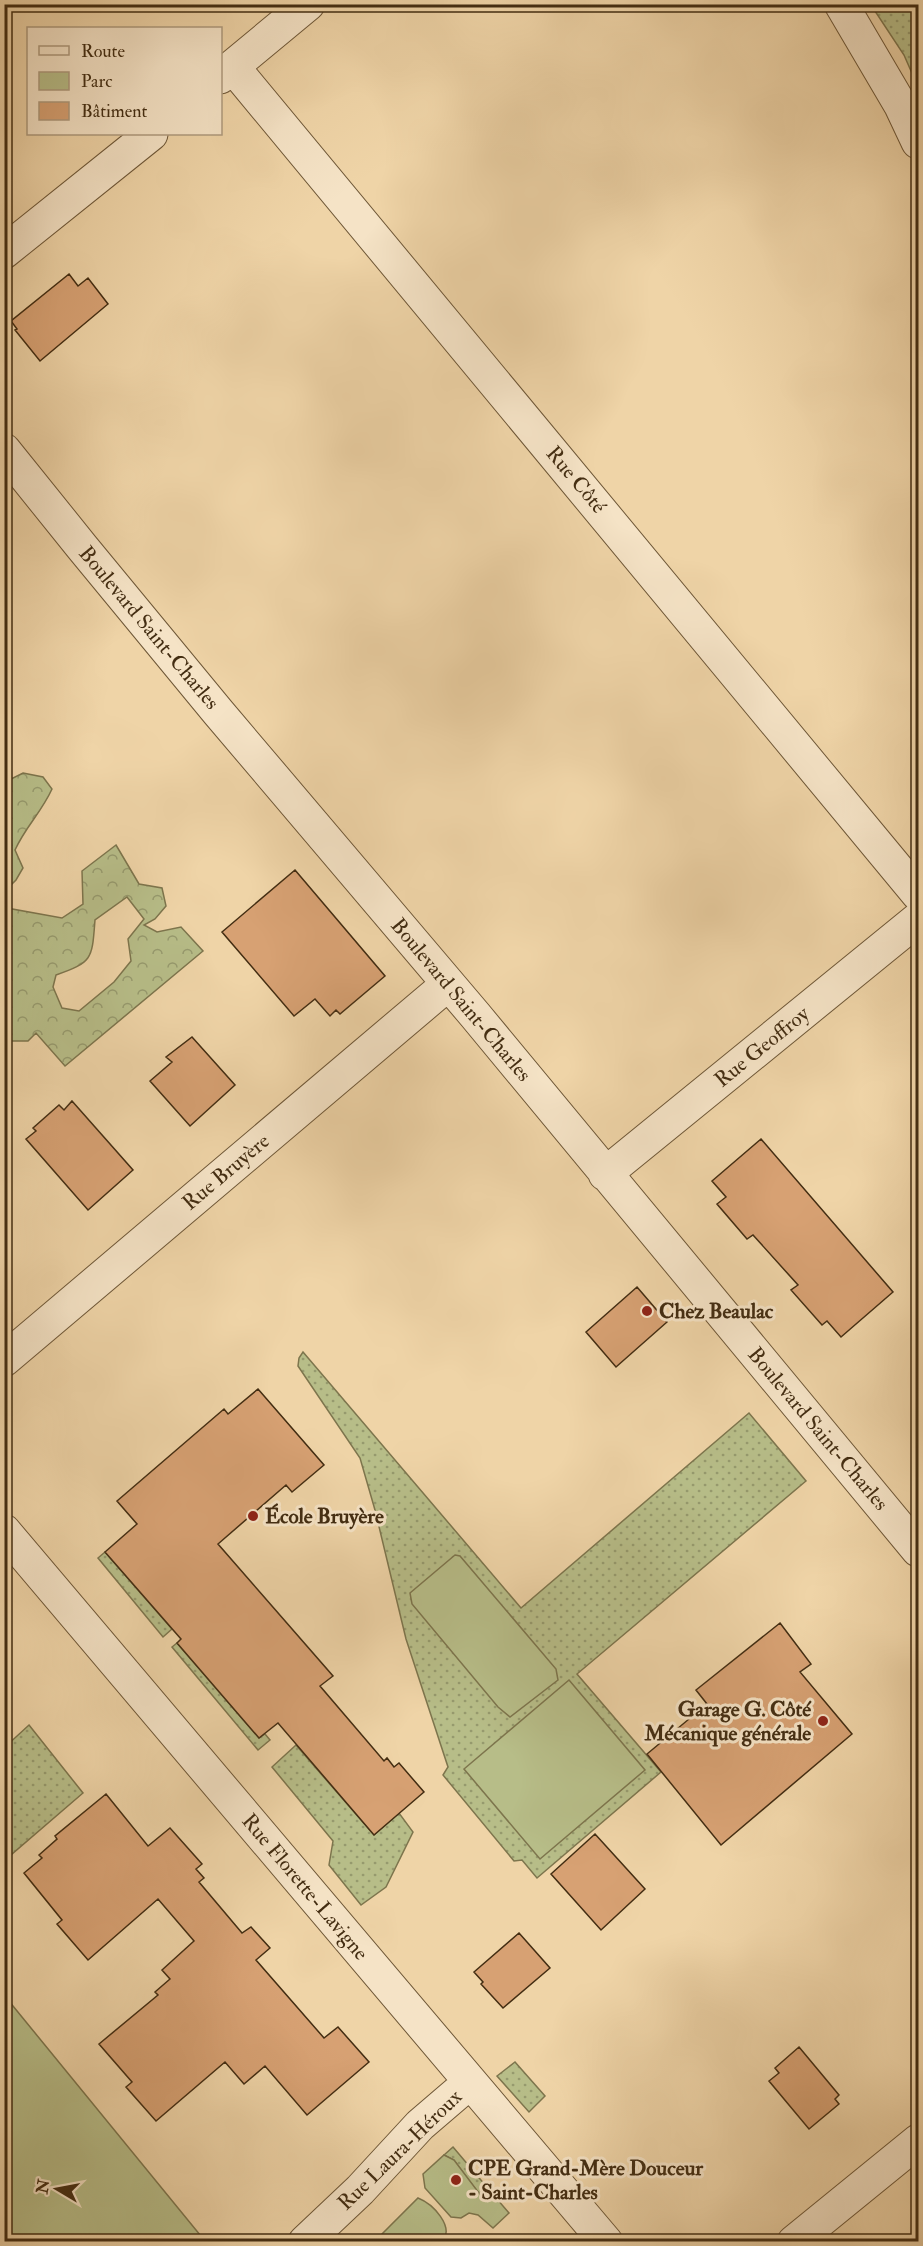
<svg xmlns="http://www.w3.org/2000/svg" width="923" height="2246" font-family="'IM FELL Double Pica',serif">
<defs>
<pattern id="grass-dots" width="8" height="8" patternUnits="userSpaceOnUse" patternTransform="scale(1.5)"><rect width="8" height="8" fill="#b7bd88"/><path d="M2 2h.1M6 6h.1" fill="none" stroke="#969a6e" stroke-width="1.8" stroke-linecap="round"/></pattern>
<pattern id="forest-crowns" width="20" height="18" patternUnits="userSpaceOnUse" patternTransform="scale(1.5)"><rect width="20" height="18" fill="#b7bd88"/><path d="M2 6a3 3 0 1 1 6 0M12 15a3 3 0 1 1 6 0" fill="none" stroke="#969a6e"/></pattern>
</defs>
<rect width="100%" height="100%" fill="#efd4a7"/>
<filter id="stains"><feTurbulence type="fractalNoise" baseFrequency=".00333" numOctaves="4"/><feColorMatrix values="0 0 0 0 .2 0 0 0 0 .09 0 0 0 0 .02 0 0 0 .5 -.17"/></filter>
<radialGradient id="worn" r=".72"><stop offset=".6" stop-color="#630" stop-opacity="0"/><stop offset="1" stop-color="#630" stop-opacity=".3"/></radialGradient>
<!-- grass -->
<path fill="url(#grass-dots)" stroke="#7d754d" stroke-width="1.5" d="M 871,5 L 918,5 L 918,87 L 904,55 Z
M 303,1352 L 521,1608 L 749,1413 L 806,1481 L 577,1674 L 661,1772 L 537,1878 L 522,1860 L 514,1861 L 443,1775 L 448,1767 L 406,1639 L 375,1510 L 360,1458 L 298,1366 L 299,1358 Z
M 105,1552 L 172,1629 L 163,1637 L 98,1558 Z
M 177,1643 L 259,1738 L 265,1734 L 270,1740 L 258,1750 L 172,1647 Z
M 29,1725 L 83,1793 L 5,1860 L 5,1747 Z
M 296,1745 L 374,1835 L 399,1813 L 413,1832 L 386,1887 L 361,1905 L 329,1865 L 333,1841 L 272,1767 Z
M 515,2062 L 545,2096 L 529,2112 L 497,2076 Z
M 453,2147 L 497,2199 L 485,2202 L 454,2160 L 444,2155 Z"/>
<!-- forest -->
<path fill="url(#forest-crowns)" stroke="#7d754d" stroke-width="1.5" fill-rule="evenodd" d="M 23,773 L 43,777 L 52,789 C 41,813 26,826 15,850 L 23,868 L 16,880 L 5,891 L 5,782 Z
M 116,845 L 139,884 L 162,888 L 166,906 L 155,919 L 144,925 L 157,932 L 181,927 L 203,951 L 65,1066 L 36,1033 L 28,1041 L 12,1041 L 5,1037 L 5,891 L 7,908 L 62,918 L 83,904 L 82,871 ZM 127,897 L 144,919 L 128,939 L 131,961 L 114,982 L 79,1011 L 62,1008 L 53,987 L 56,975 C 93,962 92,959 95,920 Z"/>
<!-- park -->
<path fill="#b7bd88" stroke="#7d754d" stroke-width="1.5" d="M 455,1555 L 460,1556 L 556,1669 L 558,1680 L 510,1717 L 498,1707 L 412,1604 L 410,1593 Z
M 569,1680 L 645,1770 L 540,1859 L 464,1769 Z
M 4,1995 L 205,2241 L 5,2241 Z
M 444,2155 L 454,2160 L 485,2201 L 497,2199 L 509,2213 L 493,2228 L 478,2215 L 469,2213 L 461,2218 L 451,2217 L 425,2188 L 423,2174 Z
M 418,2198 C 433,2204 454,2226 443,2241 L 384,2241 L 382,2234 Z"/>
<!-- building -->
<path fill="#d7a173" stroke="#432d12" stroke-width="1.5" d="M 69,274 L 78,286 L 88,278 L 108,304 L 40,361 L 15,330 L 17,329 L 11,321 Z
M 295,870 L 385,976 L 340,1014 L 336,1010 L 330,1016 L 315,999 L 294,1016 L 222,932 Z
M 192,1037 L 235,1085 L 190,1126 L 150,1081 L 172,1062 L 166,1057 Z
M 72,1101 L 133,1170 L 88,1210 L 26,1139 L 36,1131 L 33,1128 L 59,1105 L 64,1110 Z
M 761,1139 L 893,1292 L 841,1337 L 827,1321 L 822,1325 L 791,1290 L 798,1285 L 753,1235 L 747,1239 L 717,1204 L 726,1197 L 712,1181 Z
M 637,1287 L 667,1322 L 616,1367 L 586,1332 Z
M 258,1389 L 324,1465 L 292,1492 L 286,1485 L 218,1544 L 333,1676 L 320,1686 L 384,1761 L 387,1758 L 394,1767 L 399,1763 L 424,1792 L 374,1835 L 278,1723 L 259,1738 L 177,1643 L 181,1639 L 105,1552 L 137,1524 L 117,1501 L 224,1409 L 228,1414 Z
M 780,1623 L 811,1664 L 800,1672 L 852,1734 L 721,1845 L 647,1754 L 707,1704 L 696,1690 Z
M 106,1794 L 148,1846 L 170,1828 L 202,1864 L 196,1869 L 204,1878 L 199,1882 L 242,1933 L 251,1927 L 270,1948 L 256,1960 L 324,2038 L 338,2027 L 369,2062 L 307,2115 L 265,2066 L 244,2084 L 225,2062 L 156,2121 L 126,2087 L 132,2082 L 99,2044 L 158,1995 L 155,1992 L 170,1979 L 162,1970 L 194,1941 L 158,1899 L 88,1960 L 57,1924 L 62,1920 L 24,1873 L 42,1858 L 39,1855 L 57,1839 L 55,1836 Z
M 595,1834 L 645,1889 L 601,1930 L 551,1874 Z
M 519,1933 L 550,1968 L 503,2008 L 481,1984 L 483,1982 L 474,1972 Z
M 799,2047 L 839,2095 L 835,2099 L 839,2104 L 809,2129 L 769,2081 L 779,2073 L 775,2068 Z"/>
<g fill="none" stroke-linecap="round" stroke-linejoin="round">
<!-- minor casing -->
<g stroke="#6e5737" stroke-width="35">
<path id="minor" d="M 841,4 L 901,106 L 918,142
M 233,67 L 918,894
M 220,77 L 308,4
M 4,252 L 151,134
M 4,450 L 82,547 L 218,712 L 475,1015 L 918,1550
M 605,1174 L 918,919
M 4,1360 L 448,984
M 4,1531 L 606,2242
M 305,2242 L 360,2190 L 420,2125 L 469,2083
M 794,2242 L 918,2141"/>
</g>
<!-- minor -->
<use href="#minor" stroke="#f5e3c6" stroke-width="33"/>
</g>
<!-- markers -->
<g fill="#8f2418" stroke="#f5e3c6" stroke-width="2">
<circle cx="647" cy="1311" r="6"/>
<circle cx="253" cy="1516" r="6"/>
<circle cx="823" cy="1721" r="6"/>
<circle cx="456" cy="2180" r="6"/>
</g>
<g text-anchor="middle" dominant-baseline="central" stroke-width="6" stroke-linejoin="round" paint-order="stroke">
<!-- street labels -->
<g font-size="21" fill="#432d12" stroke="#f5e3c6">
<text transform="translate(576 480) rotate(50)">Rue Côté</text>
<text transform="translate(149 628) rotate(50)">Boulevard Saint-Charles</text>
<text transform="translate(461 1000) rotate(50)">Boulevard Saint-Charles</text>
<text transform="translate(762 1047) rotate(-39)">Rue Geoffroy</text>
<text transform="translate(226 1172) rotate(-40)">Rue Bruyère</text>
<text transform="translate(818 1429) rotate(50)">Boulevard Saint-Charles</text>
<text transform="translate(305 1887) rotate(50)">Rue Florette-Lavigne</text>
<text transform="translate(400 2150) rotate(-44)">Rue Laura-Héroux</text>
</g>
<!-- poi labels -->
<g font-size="21" font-weight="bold" fill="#432d12" stroke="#f5e3c6" text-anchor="start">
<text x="659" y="1311">Chez Beaulac</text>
<text x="265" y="1516">École Bruyère</text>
<text x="811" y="1709" text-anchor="end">Garage G. Côté<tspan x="811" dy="24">Mécanique générale</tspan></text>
<text x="468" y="2168">CPE Grand-Mère Douceur<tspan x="468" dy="24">- Saint-Charles</tspan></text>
</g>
</g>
<!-- margin -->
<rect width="923" height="2246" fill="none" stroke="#efd4a7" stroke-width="24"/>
<rect x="6" y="6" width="911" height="2234" fill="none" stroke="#432d12" stroke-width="3"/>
<rect x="12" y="12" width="899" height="2222" fill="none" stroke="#432d12" stroke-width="1.5"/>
<!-- legend -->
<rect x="27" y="27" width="195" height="108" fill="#f5e3c6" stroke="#ae9a7e" stroke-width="1.5"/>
<rect x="39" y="46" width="30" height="9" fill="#f5e3c6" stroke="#ae9a7e" stroke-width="1.5"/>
<text x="81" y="57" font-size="18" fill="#432d12">Route</text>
<rect x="39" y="72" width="30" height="18" fill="#b7bd88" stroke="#ae9a7e" stroke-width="1.5"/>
<text x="81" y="87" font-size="18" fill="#432d12">Parc</text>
<rect x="39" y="102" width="30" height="18" fill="#d7a173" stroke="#ae9a7e" stroke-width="1.5"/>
<text x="81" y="117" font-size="18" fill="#432d12">Bâtiment</text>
<!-- north arrow -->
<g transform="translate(57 2189) rotate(280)" stroke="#f5e3c6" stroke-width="4.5" paint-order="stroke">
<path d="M0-4.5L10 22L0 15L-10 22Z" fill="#432d12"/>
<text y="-9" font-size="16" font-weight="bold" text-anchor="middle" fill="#432d12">N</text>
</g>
<rect width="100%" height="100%" filter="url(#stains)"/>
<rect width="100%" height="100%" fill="url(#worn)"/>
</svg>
